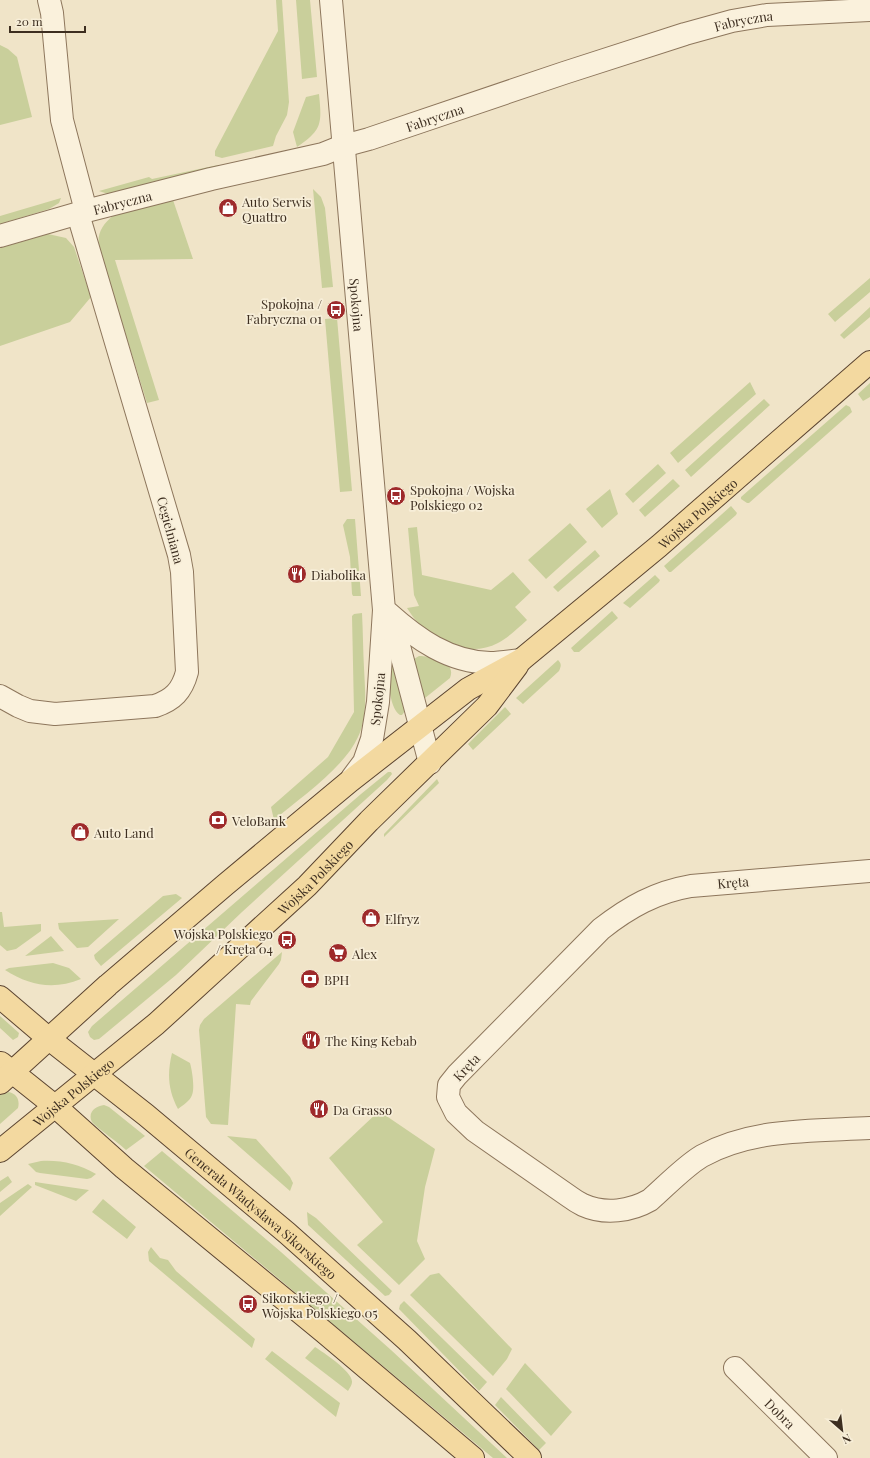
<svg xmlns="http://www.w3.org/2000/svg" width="870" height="1458" font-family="'Playfair Display',serif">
<rect width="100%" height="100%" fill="#f0e4c8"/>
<!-- green -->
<path fill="#c9cf9b" d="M 276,0 L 282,0 L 289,102 L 287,115 L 276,136 L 273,146 L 222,158 L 215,156 L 215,151 L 278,31 Z
M 296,0 L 310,0 L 317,77 L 302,79 Z
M 0,45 L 8,49 L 17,57 L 32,117 L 0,125 Z
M 319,94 C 322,124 322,130 297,147 L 293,132 L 306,97 Z
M 218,165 L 223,167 L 108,194 L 99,191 L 149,177 L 152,179 Z
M 313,189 L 321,197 L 325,208 L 333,287 L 322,288 Z
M 61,198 L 59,203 L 49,209 L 0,224 L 0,216 Z
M 173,200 L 193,259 L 115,260 L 159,400 L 147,403 L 101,255 C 95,237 100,226 114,215 Z
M 48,234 L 66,238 L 74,247 L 91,297 L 70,322 L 0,346 L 0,248 Z
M 870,278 L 870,292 L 835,322 L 828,314 Z
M 870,307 L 870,317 L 844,339 L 840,335 Z
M 337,318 L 352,491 L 340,492 L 325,319 Z
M 750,382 L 756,394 L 678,463 L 670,453 Z
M 870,383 L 870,397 L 863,401 L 858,394 Z
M 764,399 L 770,405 L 691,477 L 685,470 Z
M 846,405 L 850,407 L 852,412 L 749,503 L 747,503 L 741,499 L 741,497 Z
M 658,464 L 666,473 L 633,503 L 625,494 Z
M 673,479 L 680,486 L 645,517 L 639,510 Z
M 610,489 L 618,514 L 602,528 L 586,509 Z
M 731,506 L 737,513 L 736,515 L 671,572 L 669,572 L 664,566 Z
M 347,519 L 355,519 L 361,596 L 353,596 L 352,594 L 350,557 L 343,525 Z
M 570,523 L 587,542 L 546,579 L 528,560 Z
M 417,527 L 422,575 L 491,590 L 513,572 L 531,592 L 515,607 L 527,620 C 518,628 509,637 498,643 C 472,657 440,645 420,625 C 415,620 411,614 407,608 L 419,606 L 414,595 L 408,528 Z
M 595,550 L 600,556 L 558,592 L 553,587 Z
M 655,575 L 660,580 L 659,582 L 630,608 L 623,603 Z
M 612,611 L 618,618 L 579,652 L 574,652 L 571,648 Z
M 362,613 C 363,632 363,650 364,668 C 365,690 368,716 358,737 C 344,768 300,798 274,820 L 271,807 L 328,757 L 354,712 L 352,616 L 354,614 Z
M 419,656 C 431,656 457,661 450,678 L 425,698 L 422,698 L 413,662 L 414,659 Z
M 394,657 L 405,711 L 402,715 L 400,715 C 388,708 388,672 387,658 Z
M 558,660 C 562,664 561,666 559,671 L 523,704 L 516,698 Z
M 505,707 L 511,714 L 473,750 L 468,744 Z
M 388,772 L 391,772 L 392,774 L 387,780 L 242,912 L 176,975 L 99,1039 L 94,1040 L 90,1037 L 88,1032 L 92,1026 L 361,794 Z
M 437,779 L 439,783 L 384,837 L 384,834 Z
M 176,894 L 182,898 L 101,966 L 95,959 L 94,955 L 163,896 Z
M 0,912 L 2,912 L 4,927 L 41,924 L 41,931 L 16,949 L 7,951 L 0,945 Z
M 119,919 L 88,947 L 77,948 L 59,929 L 58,923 Z
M 51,936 L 64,951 L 25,956 Z
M 282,952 L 281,960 L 279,964 L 251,1001 L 250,1005 L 236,1004 L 228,1125 L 211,1124 L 206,1117 L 199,1030 L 200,1025 L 204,1019 Z
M 53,963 L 69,968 L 81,979 C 54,990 30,986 5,970 L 9,968 Z
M 0,1016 L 19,1033 L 18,1037 L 13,1040 L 0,1028 Z
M 172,1053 L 190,1063 C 192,1070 195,1088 192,1095 C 190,1101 183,1105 178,1109 C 168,1090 167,1074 172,1053 Z
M 9,1092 C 17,1094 20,1100 18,1108 L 0,1124 L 0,1095 Z
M 104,1105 L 109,1107 L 145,1136 L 126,1150 C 120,1144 96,1127 92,1122 C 87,1112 96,1106 104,1105 Z
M 379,1111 L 435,1149 L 425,1187 L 417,1241 L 425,1259 L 399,1285 L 357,1245 L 383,1222 L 329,1158 Z
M 227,1136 L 256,1139 L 290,1177 L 293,1183 L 290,1191 Z
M 162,1151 L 281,1252 L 391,1350 L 507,1458 L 493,1458 L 144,1166 Z
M 41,1161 C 62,1160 78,1164 96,1174 L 91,1178 L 87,1179 L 40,1173 L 36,1172 L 28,1164 Z
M 8,1176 L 12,1182 L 0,1192 L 0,1181 Z
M 35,1182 L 89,1190 L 76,1201 L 35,1185 Z
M 28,1184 L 32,1187 L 0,1216 L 0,1203 Z
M 103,1199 L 136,1227 L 127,1239 L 92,1212 Z
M 307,1212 L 316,1218 L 392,1291 L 389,1295 L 385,1296 L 308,1225 Z
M 151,1247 L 160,1258 L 168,1260 L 176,1271 L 255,1339 L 252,1348 L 149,1261 L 148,1252 Z
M 439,1273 L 512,1349 L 507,1359 L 493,1376 L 410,1295 L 430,1275 Z
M 404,1301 L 487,1382 L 479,1391 L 399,1309 L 400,1305 Z
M 315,1347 C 323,1352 353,1372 352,1382 C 352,1385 349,1389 348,1391 L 305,1358 Z
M 272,1351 L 340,1403 L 336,1417 L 265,1359 Z
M 525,1363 L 572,1412 L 551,1436 L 506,1389 Z
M 501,1397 L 546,1443 L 539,1450 L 495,1405 Z"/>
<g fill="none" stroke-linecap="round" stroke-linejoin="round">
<!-- minor casing -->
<g stroke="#8d765c" stroke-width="24">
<g id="minor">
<path d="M 49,0 L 52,13 L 62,120 L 86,211"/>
<path id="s1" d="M 331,0 L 384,610 L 378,702 L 372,739 L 364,762 L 352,778"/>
<path id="s2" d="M 0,236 L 86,211 L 211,179 L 323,154 L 343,146 L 369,139 L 564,73 L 685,34 L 732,21 L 767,15 L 870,10"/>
<path d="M 385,613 L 398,642 L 430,763"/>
<path d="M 388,613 C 417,639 449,662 490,663 C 500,663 511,661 521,660"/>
<path d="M 0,696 L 18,706 L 30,711 L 55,714 L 155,706 C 173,700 182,691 187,672 L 182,572 L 179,555 L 78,214"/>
<path d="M 870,871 L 691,886 C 656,892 629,907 601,929 L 457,1075 L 449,1085 L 448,1097 L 456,1113 L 475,1131 L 570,1197 C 574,1200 579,1203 583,1205 C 605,1215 631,1211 650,1200 C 666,1186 685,1166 702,1156 C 753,1128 814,1131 870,1128"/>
<path id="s3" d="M 735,1368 L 826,1458"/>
</g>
</g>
<!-- major casing -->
<g stroke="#5b4430" stroke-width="24">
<g id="major">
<path id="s4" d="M 0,997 L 48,1038 L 146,1115 L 287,1233 L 407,1340 L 530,1458"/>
<path d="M 1,1063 L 56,1107 L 124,1168 L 324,1332 L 473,1458"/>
<path id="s5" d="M 0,1083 L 108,985 L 225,885 L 350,781 L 468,689 L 521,660 L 659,546 L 870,362"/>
<path id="s6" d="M 0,1151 L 156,1024 L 307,886 L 369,821 L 487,706 L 517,666"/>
</g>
</g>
<!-- minor -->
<use href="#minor" stroke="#faf1dc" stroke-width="22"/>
<!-- major -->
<use href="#major" stroke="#f3d9a0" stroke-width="22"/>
</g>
<!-- icons -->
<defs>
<g id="shop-disc" transform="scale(1)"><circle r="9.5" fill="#9e2a2b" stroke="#f7eed8"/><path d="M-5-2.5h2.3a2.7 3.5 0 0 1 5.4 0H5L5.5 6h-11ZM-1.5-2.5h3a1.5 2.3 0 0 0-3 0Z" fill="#fff"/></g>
<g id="bus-disc" transform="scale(1)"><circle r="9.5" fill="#9e2a2b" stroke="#f7eed8"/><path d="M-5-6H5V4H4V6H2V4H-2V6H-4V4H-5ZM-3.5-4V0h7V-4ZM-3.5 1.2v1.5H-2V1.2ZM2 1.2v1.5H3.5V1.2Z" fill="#fff"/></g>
<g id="restaurant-disc" transform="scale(1)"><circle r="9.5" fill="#9e2a2b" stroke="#f7eed8"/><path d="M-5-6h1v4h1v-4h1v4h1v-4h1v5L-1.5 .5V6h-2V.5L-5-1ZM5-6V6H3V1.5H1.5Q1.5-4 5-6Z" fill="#fff"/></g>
<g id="bank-disc" transform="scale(1)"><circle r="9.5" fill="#9e2a2b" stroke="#f7eed8"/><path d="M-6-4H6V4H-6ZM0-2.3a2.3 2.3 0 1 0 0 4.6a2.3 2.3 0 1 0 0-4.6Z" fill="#fff"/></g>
<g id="supermarket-disc" transform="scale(1)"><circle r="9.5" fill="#9e2a2b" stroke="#f7eed8"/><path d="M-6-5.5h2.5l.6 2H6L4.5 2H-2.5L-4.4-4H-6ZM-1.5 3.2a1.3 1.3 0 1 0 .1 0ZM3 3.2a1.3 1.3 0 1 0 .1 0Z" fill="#fff"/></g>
</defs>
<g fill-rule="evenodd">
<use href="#shop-disc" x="228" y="208"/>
<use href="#bus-disc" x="336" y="310"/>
<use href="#bus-disc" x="396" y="496"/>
<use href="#restaurant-disc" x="297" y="574"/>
<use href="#bank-disc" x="218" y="820"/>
<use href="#shop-disc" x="80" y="832"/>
<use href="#shop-disc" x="371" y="918"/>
<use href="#bus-disc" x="287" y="940"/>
<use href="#supermarket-disc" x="338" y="953"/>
<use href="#bank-disc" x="310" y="979"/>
<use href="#restaurant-disc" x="311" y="1040"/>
<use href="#restaurant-disc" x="319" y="1109"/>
<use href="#bus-disc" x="248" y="1304"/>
</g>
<g text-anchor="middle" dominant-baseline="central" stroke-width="3.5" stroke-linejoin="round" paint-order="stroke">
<!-- street labels -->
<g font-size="13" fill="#3d2e20" stroke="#f7eed8">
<text stroke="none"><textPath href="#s2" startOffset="775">Fabryczna</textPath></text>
<text stroke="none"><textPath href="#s2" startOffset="451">Fabryczna</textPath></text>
<text stroke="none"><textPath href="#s2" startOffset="127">Fabryczna</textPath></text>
<text stroke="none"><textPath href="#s1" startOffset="306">Spokojna</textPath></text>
<text stroke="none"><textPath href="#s5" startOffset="902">Wojska Polskiego</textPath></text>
<text transform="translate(171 530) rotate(75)">Cegielniana</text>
<text transform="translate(377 699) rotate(-84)">Spokojna</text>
<text stroke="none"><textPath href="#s6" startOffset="418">Wojska Polskiego</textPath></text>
<text transform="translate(733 882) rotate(-5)">Kręta</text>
<text transform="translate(466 1067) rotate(-47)">Kręta</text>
<text stroke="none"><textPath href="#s6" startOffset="94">Wojska Polskiego</textPath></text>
<text stroke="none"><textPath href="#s4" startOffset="339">Generała Władysława Sikorskiego</textPath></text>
<text stroke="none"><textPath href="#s3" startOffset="64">Dobra</textPath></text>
</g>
<!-- poi labels -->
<g font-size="13" fill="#3d2e20" stroke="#f7eed8" text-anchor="start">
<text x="242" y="201">Auto Serwis<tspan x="242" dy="15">Quattro</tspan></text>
<text x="322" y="303" text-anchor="end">Spokojna /<tspan x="322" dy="15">Fabryczna 01</tspan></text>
<text x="410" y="489">Spokojna / Wojska<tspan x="410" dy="15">Polskiego 02</tspan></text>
<text x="311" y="574">Diabolika</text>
<text x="232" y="820">VeloBank</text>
<text x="94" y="832">Auto Land</text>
<text x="385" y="918">Elfryz</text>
<text x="273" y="933" text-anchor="end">Wojska Polskiego<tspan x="273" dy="15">/ Kręta 04</tspan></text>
<text x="352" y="953">Alex</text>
<text x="324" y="979">BPH</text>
<text x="325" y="1040">The King Kebab</text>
<text x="333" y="1109">Da Grasso</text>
<text x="262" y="1297">Sikorskiego /<tspan x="262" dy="15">Wojska Polskiego 05</tspan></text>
</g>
</g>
<!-- north arrow -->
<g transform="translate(842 1430) rotate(152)" stroke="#f7eed8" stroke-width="3" paint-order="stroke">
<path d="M0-3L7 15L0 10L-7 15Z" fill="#3d2e20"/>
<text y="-6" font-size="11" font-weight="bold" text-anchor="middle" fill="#3d2e20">N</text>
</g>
<!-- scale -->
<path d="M10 26v6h75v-6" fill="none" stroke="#3d2e20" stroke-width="2"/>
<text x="16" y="26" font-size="12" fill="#3d2e20" stroke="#f7eed8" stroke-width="3" paint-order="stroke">20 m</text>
</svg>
